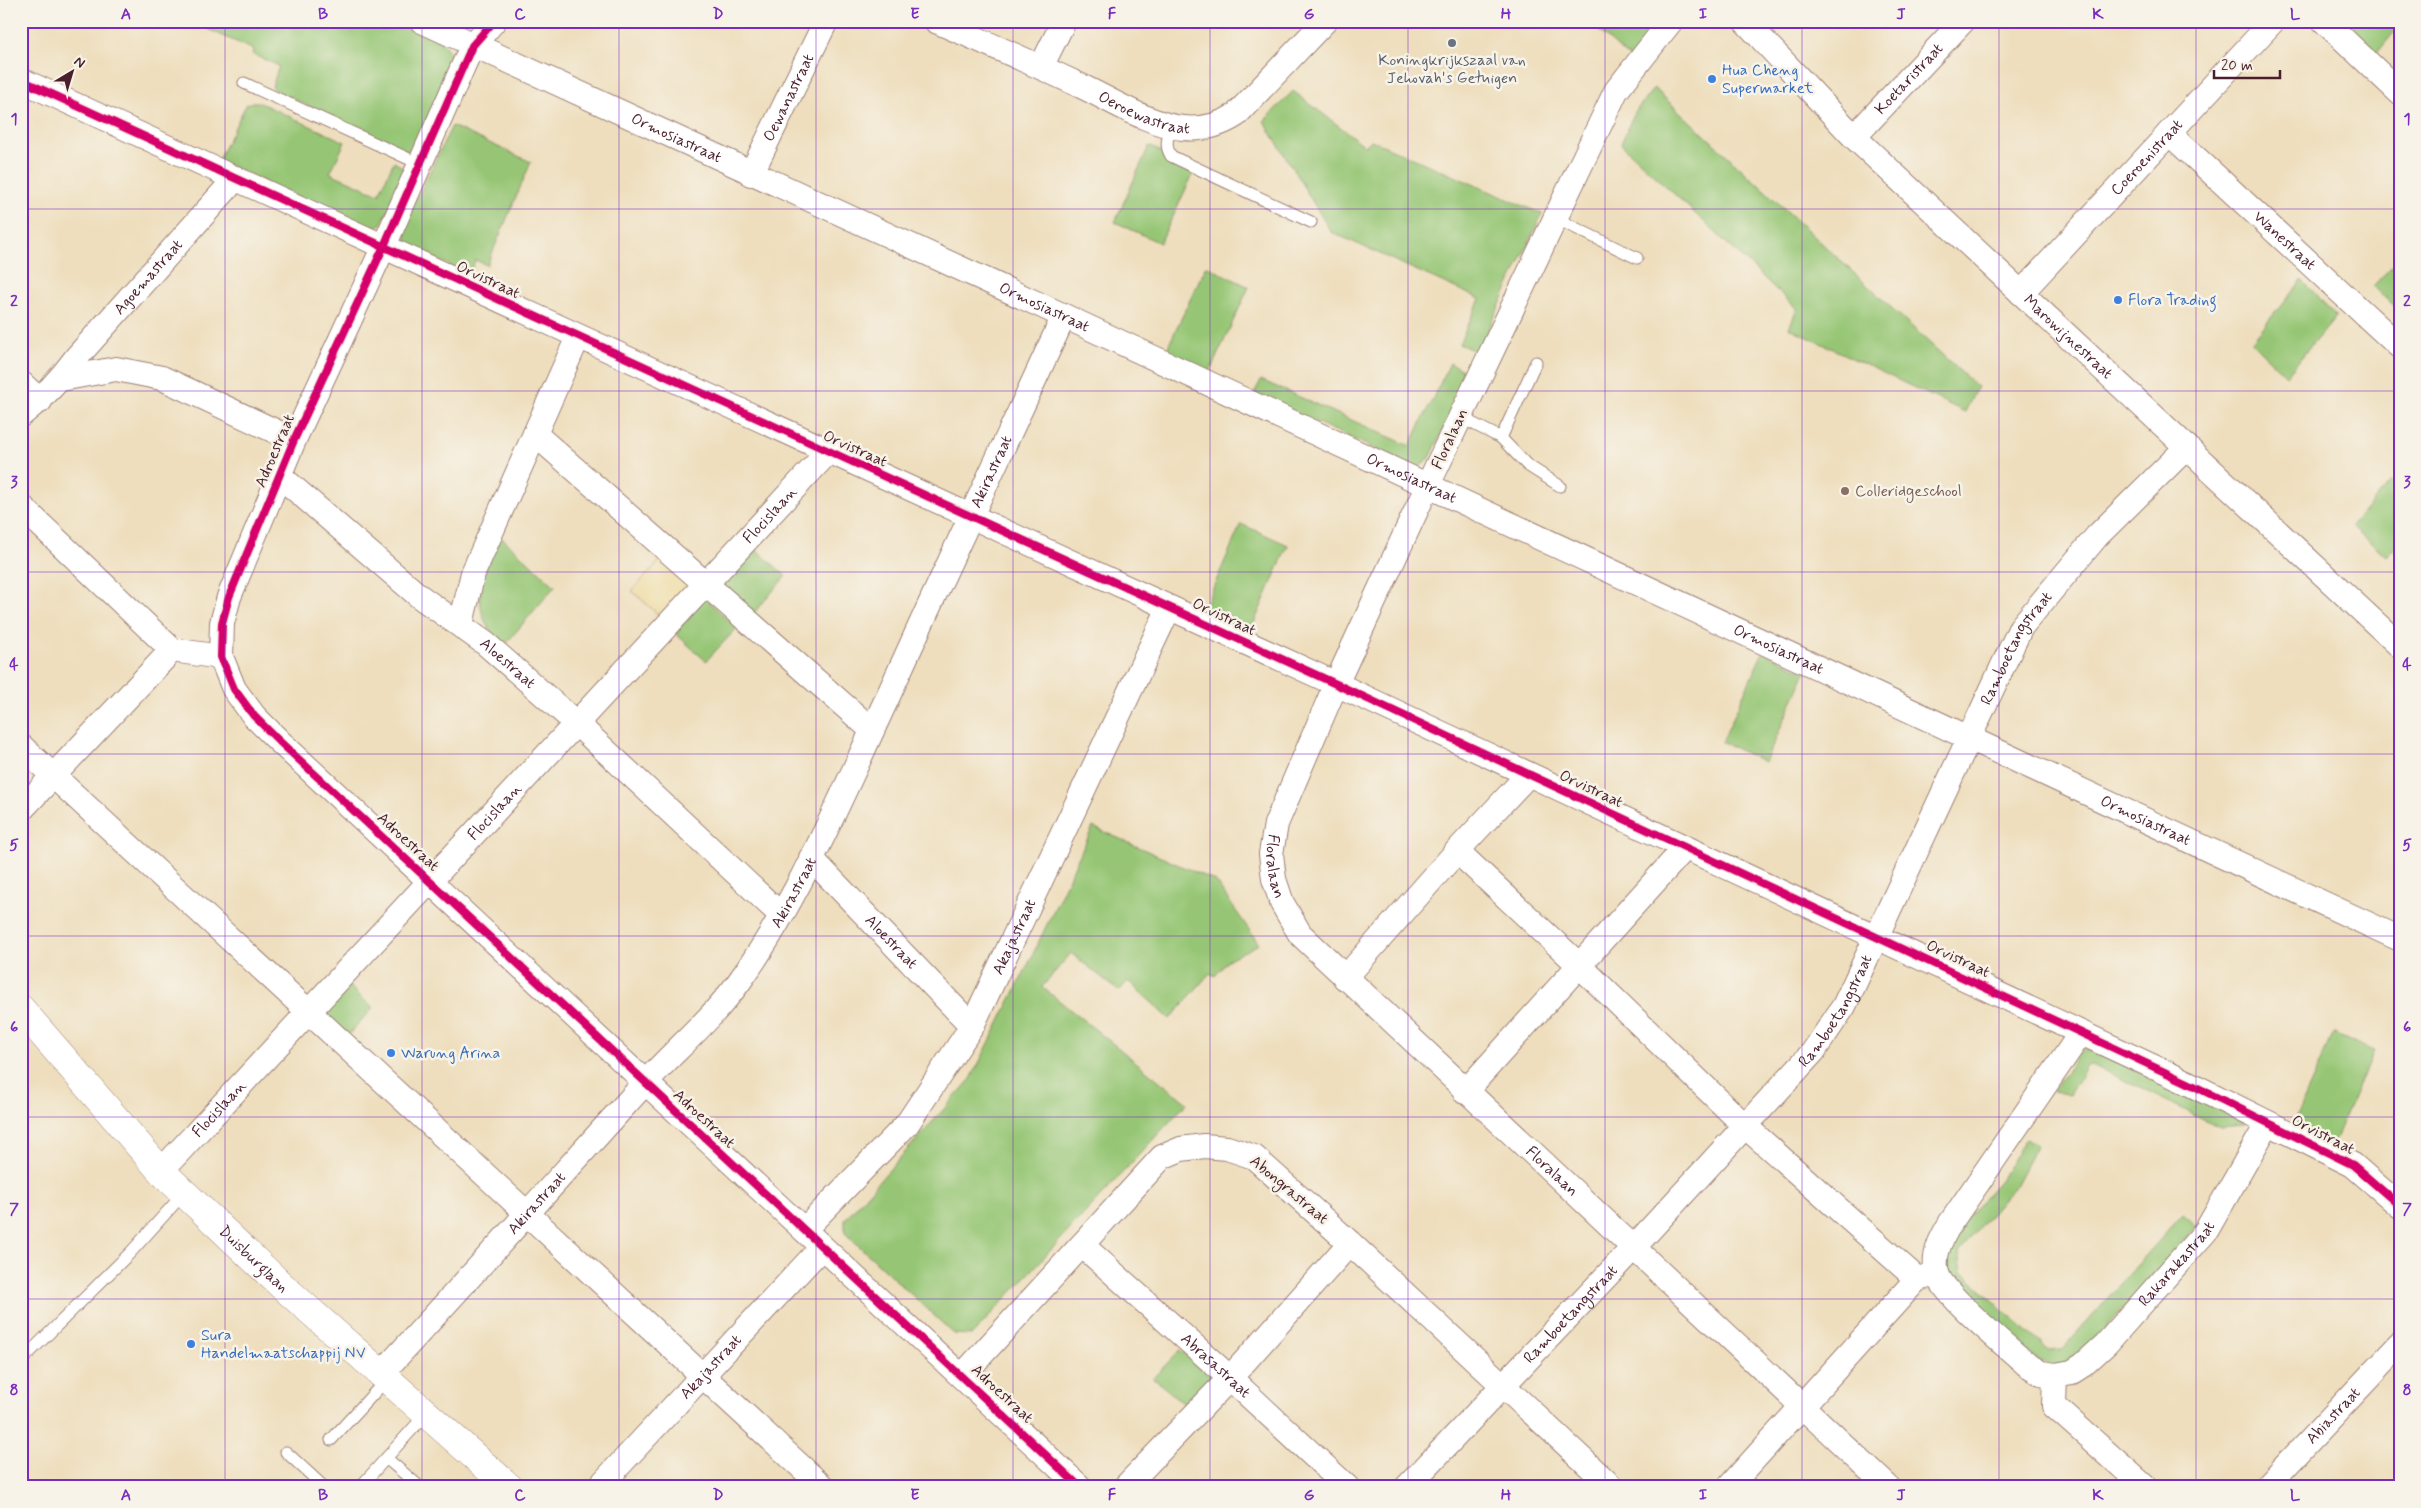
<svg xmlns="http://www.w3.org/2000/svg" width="2421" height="1508" font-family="Mynerve,sans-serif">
<rect width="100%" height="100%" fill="#f7f3e8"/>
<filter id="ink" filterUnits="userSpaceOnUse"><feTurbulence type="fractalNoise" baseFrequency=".02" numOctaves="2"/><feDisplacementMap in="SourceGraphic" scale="10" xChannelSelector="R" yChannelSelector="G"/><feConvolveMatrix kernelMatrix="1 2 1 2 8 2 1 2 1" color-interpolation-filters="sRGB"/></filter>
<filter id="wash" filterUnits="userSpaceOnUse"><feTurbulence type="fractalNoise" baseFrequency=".0096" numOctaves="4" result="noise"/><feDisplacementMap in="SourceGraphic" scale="20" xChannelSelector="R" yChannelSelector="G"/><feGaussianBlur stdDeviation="1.12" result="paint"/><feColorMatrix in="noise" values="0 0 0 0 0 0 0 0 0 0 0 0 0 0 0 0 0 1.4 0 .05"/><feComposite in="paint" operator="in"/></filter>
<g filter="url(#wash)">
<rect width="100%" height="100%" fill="#eedebd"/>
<!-- green -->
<path fill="#96c675" stroke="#707250" d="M 190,21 L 402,21 L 439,39 L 453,56 L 454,64 L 412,155 L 277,91 L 272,87 L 279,66 L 252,54 L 254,50 Z
M 1588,21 L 1660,21 L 1631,59 Z
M 2334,21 L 2400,21 L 2400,25 L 2373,58 Z
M 1654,88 L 1977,387 L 1965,412 L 1789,328 L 1797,309 L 1621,144 L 1634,113 Z
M 1293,91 L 1365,146 L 1371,140 L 1542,214 L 1478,352 L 1459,344 L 1480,299 L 1331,232 L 1264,121 Z
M 252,102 L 258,102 L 345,142 L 330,173 L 379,194 L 394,161 L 408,172 L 381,224 L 368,230 L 218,160 L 246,105 Z
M 452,126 L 531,162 L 487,265 L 475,260 L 470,275 L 409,246 L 404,231 L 405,223 Z
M 1149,146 L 1162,152 L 1164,158 L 1193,174 L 1160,243 L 1115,222 Z
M 2400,258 L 2400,311 L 2373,286 Z
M 1206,266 L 1249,287 L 1209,373 L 1165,353 Z
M 2302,280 L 2336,316 L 2286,376 L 2251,342 Z
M 1450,363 L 1469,374 L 1430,458 L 1417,468 L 1254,394 L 1261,380 L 1410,446 Z
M 2390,482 L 2400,490 L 2400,542 L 2387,556 L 2351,527 Z
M 1241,524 L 1288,545 L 1250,632 L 1203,611 Z
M 500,536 L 555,586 L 503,647 C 465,604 481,582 500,536 Z
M 752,546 L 786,576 L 752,615 L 719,586 Z
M 705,598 L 737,628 L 706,661 L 674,632 Z
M 1763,652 L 1806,672 L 1765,762 L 1722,742 Z
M 1093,827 L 1215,881 L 1259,944 L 1229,959 L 1215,976 L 1210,973 L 1170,1019 L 1128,981 L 1119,991 L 1071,953 L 1042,987 L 1187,1103 L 972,1335 L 954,1334 L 845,1233 L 845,1219 L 971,1079 L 1024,973 Z
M 347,984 L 373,1008 L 348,1035 L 322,1011 Z
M 2334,1033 L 2374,1051 L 2334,1141 L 2293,1123 Z
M 2087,1050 L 2097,1050 L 2239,1118 L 2245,1125 L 2220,1127 L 2092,1065 L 2087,1066 L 2070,1095 L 2053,1091 L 2079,1053 Z
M 2026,1138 L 2037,1144 L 2016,1184 L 1959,1252 L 1962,1272 L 2048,1350 L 2062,1349 L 2183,1214 L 2197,1226 L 2092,1344 L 2068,1362 L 2052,1366 L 2036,1359 L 1953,1284 L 1945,1260 L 1956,1229 L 2000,1180 Z
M 1180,1350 L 1215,1378 L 1188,1407 L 1153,1378 Z"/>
<!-- sand -->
<path fill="#eeda9e" stroke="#9c7c64" d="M 664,556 L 694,584 L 661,617 L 632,591 Z"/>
</g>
<g filter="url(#ink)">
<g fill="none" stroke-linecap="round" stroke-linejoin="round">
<!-- service casing -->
<g stroke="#9c7e74" stroke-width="13">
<path id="service" d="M 244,83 L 420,164
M 1171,126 C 1168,138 1164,145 1171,156 L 1311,222
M 1555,218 L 1637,258
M 1460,417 L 1501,438 L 1527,465 L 1560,486
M 1501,438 L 1536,362
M 21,1361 L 131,1252 L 184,1193
M 331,1440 L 387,1379
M 286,1452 L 324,1487
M 386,1458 L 420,1487
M 360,1487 L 426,1414"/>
</g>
<!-- minor casing -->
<g stroke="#9c7e74" stroke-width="26">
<g id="minor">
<path id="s1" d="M 422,21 L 1064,316 L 2400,939"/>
<path d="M 494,21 L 472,46 L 384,246 L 294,440 L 229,597 L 222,623 L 221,657 L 234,689 L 254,716 L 279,741 L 1080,1487"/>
<path id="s2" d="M 936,21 C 984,42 1033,63 1081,86 C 1111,100 1150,125 1183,128 C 1203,130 1219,126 1236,115 L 1325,21"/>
<path id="s3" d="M 1671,21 L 1616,91 L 1427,487 L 1336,684 L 1276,824 L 1271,854 L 1274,879 L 1282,903 L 1300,934 L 1888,1487"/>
<path id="s4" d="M 1745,21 L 1854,137 L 2400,646"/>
<path d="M 2324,21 L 2400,93"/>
<path d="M 1041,67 L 1064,21"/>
<path d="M 21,80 L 1336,684 L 2186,1082 L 2353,1165 L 2400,1206"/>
<path id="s5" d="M 2169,133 L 2400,347"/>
<path id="s6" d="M 1854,137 L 1963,21"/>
<path id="s7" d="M 751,174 L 826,21"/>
<path id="s8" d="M 2021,293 L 2273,21"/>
<path d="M 61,379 L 116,369 L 162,378 L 294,440"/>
<path d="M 21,383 L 40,401"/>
<path id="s9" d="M 21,415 C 43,398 60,380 76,358 L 236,178"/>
<path d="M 535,434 L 872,730"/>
<path id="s10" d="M 280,476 L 419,596 L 486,644 L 576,723 L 781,915"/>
<path d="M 21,506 L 172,650 L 221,657"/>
<path d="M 461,624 L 473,573 L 578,337"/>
<path d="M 21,746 L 823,1487"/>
<path d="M 21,810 L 172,650"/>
<path d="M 1457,851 L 1579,965 L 1745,1126 L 1917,1279 L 1937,1274"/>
<path id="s11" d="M 811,858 L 972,1026"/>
<path d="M 1345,978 L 1457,851 L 1528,775"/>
<path id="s12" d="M 2081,1033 L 1951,1222 C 1942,1237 1932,1254 1937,1273 C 1943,1295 2007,1346 2026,1364 L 2041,1373 L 2055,1375 L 2072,1372 L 2083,1365 L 2106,1344 L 2206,1231 L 2268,1123"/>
<path d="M 1465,1092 L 1685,848"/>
<path id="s13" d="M 161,1171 L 828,452"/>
<path id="s14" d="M 804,1230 L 907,1124 L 972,1026 L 1169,608"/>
<path id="s15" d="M 1082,1245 L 1230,1378 L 1347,1487"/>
<path id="s16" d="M 381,1374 C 470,1278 556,1181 643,1085 C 675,1050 711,1020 739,982 C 797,902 842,795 884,705 C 943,575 1003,446 1064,316"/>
<path d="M 2055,1375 L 2054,1406 L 2145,1487"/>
<path d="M 962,1376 L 1162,1157 L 1181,1149 L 1204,1146 L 1227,1148 L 1254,1157 L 1350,1243 L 1612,1487"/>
<path id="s17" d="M 599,1487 L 822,1247"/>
<path d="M 1125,1487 L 1230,1378 L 1350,1243"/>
<path id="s18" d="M 1407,1487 L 1634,1247 L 1813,1052 L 1844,1006 L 2021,627 L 2097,536 L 2187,447"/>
<path d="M 1729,1487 L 1917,1279"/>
<path id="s19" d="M 2266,1487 L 2400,1344"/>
</g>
</g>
<!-- tertiary casing -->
<g stroke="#9c7e74" stroke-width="29">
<g id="tertiary">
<path id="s20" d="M 21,1009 L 161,1171 L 281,1285 L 509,1487"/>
</g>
</g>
<!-- service -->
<use href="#service" stroke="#fff" stroke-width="11"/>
<!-- minor -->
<use href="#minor" stroke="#fff" stroke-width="24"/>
<!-- tertiary -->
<use href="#tertiary" stroke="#fff" stroke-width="28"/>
<!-- cycleway casing -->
<g stroke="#f7f3e8" stroke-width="11">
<path id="cycleway" d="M 494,21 L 472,46 L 384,246 L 294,440 L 229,597 L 222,623 L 221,657 L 234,689 L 254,716 L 279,741 L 1080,1487
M 21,80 L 1336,684 L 2186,1082 L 2353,1165 L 2400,1206"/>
</g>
<!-- cycleway -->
<use href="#cycleway" stroke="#d6006c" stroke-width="8"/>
</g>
</g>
<!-- grid -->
<path fill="none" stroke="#7b2cbf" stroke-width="1" stroke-opacity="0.55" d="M 225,21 L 225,1487M 422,21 L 422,1487M 619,21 L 619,1487M 816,21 L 816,1487M 1013,21 L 1013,1487M 1210,21 L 1210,1487M 1408,21 L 1408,1487M 1605,21 L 1605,1487M 1802,21 L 1802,1487M 1999,21 L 1999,1487M 2196,21 L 2196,1487M 21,209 L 2400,209M 21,391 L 2400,391M 21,572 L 2400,572M 21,754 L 2400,754M 21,936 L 2400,936M 21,1117 L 2400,1117M 21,1299 L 2400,1299"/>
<!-- markers -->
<circle fill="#6b7280" stroke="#f7f3e8" stroke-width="2" cx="1452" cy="43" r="5"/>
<g fill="#3f7fe0" stroke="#f7f3e8" stroke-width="2">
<circle cx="1712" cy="79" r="5"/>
<circle cx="2118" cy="300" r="5"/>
<circle cx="391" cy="1053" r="5"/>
<circle cx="191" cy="1344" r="5"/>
</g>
<circle fill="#8d6e63" stroke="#f7f3e8" stroke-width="2" cx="1845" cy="491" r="5"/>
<g text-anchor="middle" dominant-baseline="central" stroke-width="5" stroke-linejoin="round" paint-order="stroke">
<!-- worship labels -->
<g font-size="16" fill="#5b616d" stroke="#f7f3e8">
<text x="1452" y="60">Koningkrijkszaal van<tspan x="1452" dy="18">Jehovah's Getuigen</tspan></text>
</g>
<!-- shop labels -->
<g font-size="16" fill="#366cbe" stroke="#f7f3e8" text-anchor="start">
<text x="1722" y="70">Hua Cheng<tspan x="1722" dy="18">Supermarket</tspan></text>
<text x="2128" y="300">Flora Trading</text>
<text x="401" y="1053">Warung Arina</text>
<text x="201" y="1335">Sura<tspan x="201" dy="18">Handelmaatschappij NV</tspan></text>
</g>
<!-- street labels -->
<g font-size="16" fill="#4a1f2b" stroke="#f7f3e8">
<text stroke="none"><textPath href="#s6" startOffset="80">Koetaristraat</textPath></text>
<text stroke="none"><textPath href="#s7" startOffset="85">Oewanastraat</textPath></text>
<text stroke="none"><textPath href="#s2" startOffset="228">Oeroewastraat</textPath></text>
<text stroke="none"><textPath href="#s1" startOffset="280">Ormosiastraat</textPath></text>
<text stroke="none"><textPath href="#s8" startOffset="185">Coeroenistraat</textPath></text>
<text stroke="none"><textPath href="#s5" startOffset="158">Wanestraat</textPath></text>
<text stroke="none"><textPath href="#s9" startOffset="188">Agoemastraat</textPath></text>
<text transform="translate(488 280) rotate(25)">Orvistraat</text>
<text stroke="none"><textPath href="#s1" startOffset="685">Ormosiastraat</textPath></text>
<text stroke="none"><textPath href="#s4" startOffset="452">Marowijnestraat</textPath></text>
<text transform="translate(1450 439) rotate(-65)">Floralaan</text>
<text transform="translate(855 449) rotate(24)">Orvistraat</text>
<text transform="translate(275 451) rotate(-67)">Adroestraat</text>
<text stroke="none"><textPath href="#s16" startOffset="1101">Akirastraat</textPath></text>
<text stroke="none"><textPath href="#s1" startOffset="1090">Ormosiastraat</textPath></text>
<text stroke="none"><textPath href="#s13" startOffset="895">Flocislaan</textPath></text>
<text transform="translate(1224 617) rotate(25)">Orvistraat</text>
<text stroke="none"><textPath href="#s1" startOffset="1495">Ormosiastraat</textPath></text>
<text stroke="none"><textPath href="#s18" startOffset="1048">Ramboetangstraat</textPath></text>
<text stroke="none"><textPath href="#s10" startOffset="295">Aloestraat</textPath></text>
<text transform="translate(1591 789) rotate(25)">Orvistraat</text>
<text stroke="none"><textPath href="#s13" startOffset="490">Flocislaan</textPath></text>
<text stroke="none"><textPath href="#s1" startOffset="1900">Ormosiastraat</textPath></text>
<text transform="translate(408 842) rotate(43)">Adroestraat</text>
<text stroke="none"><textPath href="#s3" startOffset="940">Floralaan</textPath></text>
<text stroke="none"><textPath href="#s16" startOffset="636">Akirastraat</textPath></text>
<text stroke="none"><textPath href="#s14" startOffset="364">Akajastraat</textPath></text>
<text stroke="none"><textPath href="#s11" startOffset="116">Aloestraat</textPath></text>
<text transform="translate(1958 959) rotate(25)">Orvistraat</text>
<text stroke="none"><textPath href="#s18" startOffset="642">Ramboetangstraat</textPath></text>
<text stroke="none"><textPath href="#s13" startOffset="85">Flocislaan</textPath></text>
<text transform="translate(704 1119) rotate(43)">Adroestraat</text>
<text transform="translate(2323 1135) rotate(27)">Orvistraat</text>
<text stroke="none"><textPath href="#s3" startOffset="1360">Floralaan</textPath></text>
<text transform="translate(1289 1190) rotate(40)">Abongrastraat</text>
<text stroke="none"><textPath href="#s16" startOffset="231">Akirastraat</textPath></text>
<text stroke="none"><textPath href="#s20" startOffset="342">Duisburglaan</textPath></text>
<text stroke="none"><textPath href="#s12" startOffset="612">Rakarakastraat</textPath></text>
<text stroke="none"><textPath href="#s18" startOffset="238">Ramboetangstraat</textPath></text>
<text stroke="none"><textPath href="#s15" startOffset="180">Abrasastraat</textPath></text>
<text stroke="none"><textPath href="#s17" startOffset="164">Akajastraat</textPath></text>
<text transform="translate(1002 1394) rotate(43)">Adroestraat</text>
<text stroke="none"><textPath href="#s19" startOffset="98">Abiastraat</textPath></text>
</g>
<!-- education labels -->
<g font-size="16" fill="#785e54" stroke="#f7f3e8" text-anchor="start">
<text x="1855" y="491">Colleridgeschool</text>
</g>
</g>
<!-- margin -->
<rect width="2421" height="1508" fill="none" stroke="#f7f3e8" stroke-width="55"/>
<!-- north arrow -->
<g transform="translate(72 72) rotate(38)" stroke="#f7f3e8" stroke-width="4" paint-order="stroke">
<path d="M0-4L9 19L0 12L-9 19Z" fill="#4a1f2b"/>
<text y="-8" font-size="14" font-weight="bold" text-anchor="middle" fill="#4a1f2b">N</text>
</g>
<!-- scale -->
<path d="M2214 70v8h66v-8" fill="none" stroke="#4a1f2b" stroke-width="2.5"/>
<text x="2221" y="70" font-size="15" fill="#4a1f2b" stroke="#f7f3e8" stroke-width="4" paint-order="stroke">20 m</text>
<rect x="28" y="28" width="2366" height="1452" fill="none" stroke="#7b2cbf" stroke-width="2"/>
<g font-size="16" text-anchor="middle" font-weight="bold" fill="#7b2cbf">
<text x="126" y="19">A</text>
<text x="323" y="19">B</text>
<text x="520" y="19">C</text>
<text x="718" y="19">D</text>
<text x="915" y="19">E</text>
<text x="1112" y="19">F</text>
<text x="1309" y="19">G</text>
<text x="1506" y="19">H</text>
<text x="1703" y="19">I</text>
<text x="1901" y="19">J</text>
<text x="2098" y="19">K</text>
<text x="2295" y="19">L</text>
<text x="14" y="124">1</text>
<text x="2407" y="124">1</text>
<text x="14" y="306">2</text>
<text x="2407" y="306">2</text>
<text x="14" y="487">3</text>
<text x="2407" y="487">3</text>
<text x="14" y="669">4</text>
<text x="2407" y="669">4</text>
<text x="14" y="850">5</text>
<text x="2407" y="850">5</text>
<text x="14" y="1032">6</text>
<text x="2407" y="1032">6</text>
<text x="14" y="1214">7</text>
<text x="2407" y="1214">7</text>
<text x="14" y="1395">8</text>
<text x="2407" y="1395">8</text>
<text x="126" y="1500">A</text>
<text x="323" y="1500">B</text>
<text x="520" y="1500">C</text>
<text x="718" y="1500">D</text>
<text x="915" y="1500">E</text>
<text x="1112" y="1500">F</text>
<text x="1309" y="1500">G</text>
<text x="1506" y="1500">H</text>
<text x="1703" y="1500">I</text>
<text x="1901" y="1500">J</text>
<text x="2098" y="1500">K</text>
<text x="2295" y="1500">L</text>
</g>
</svg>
